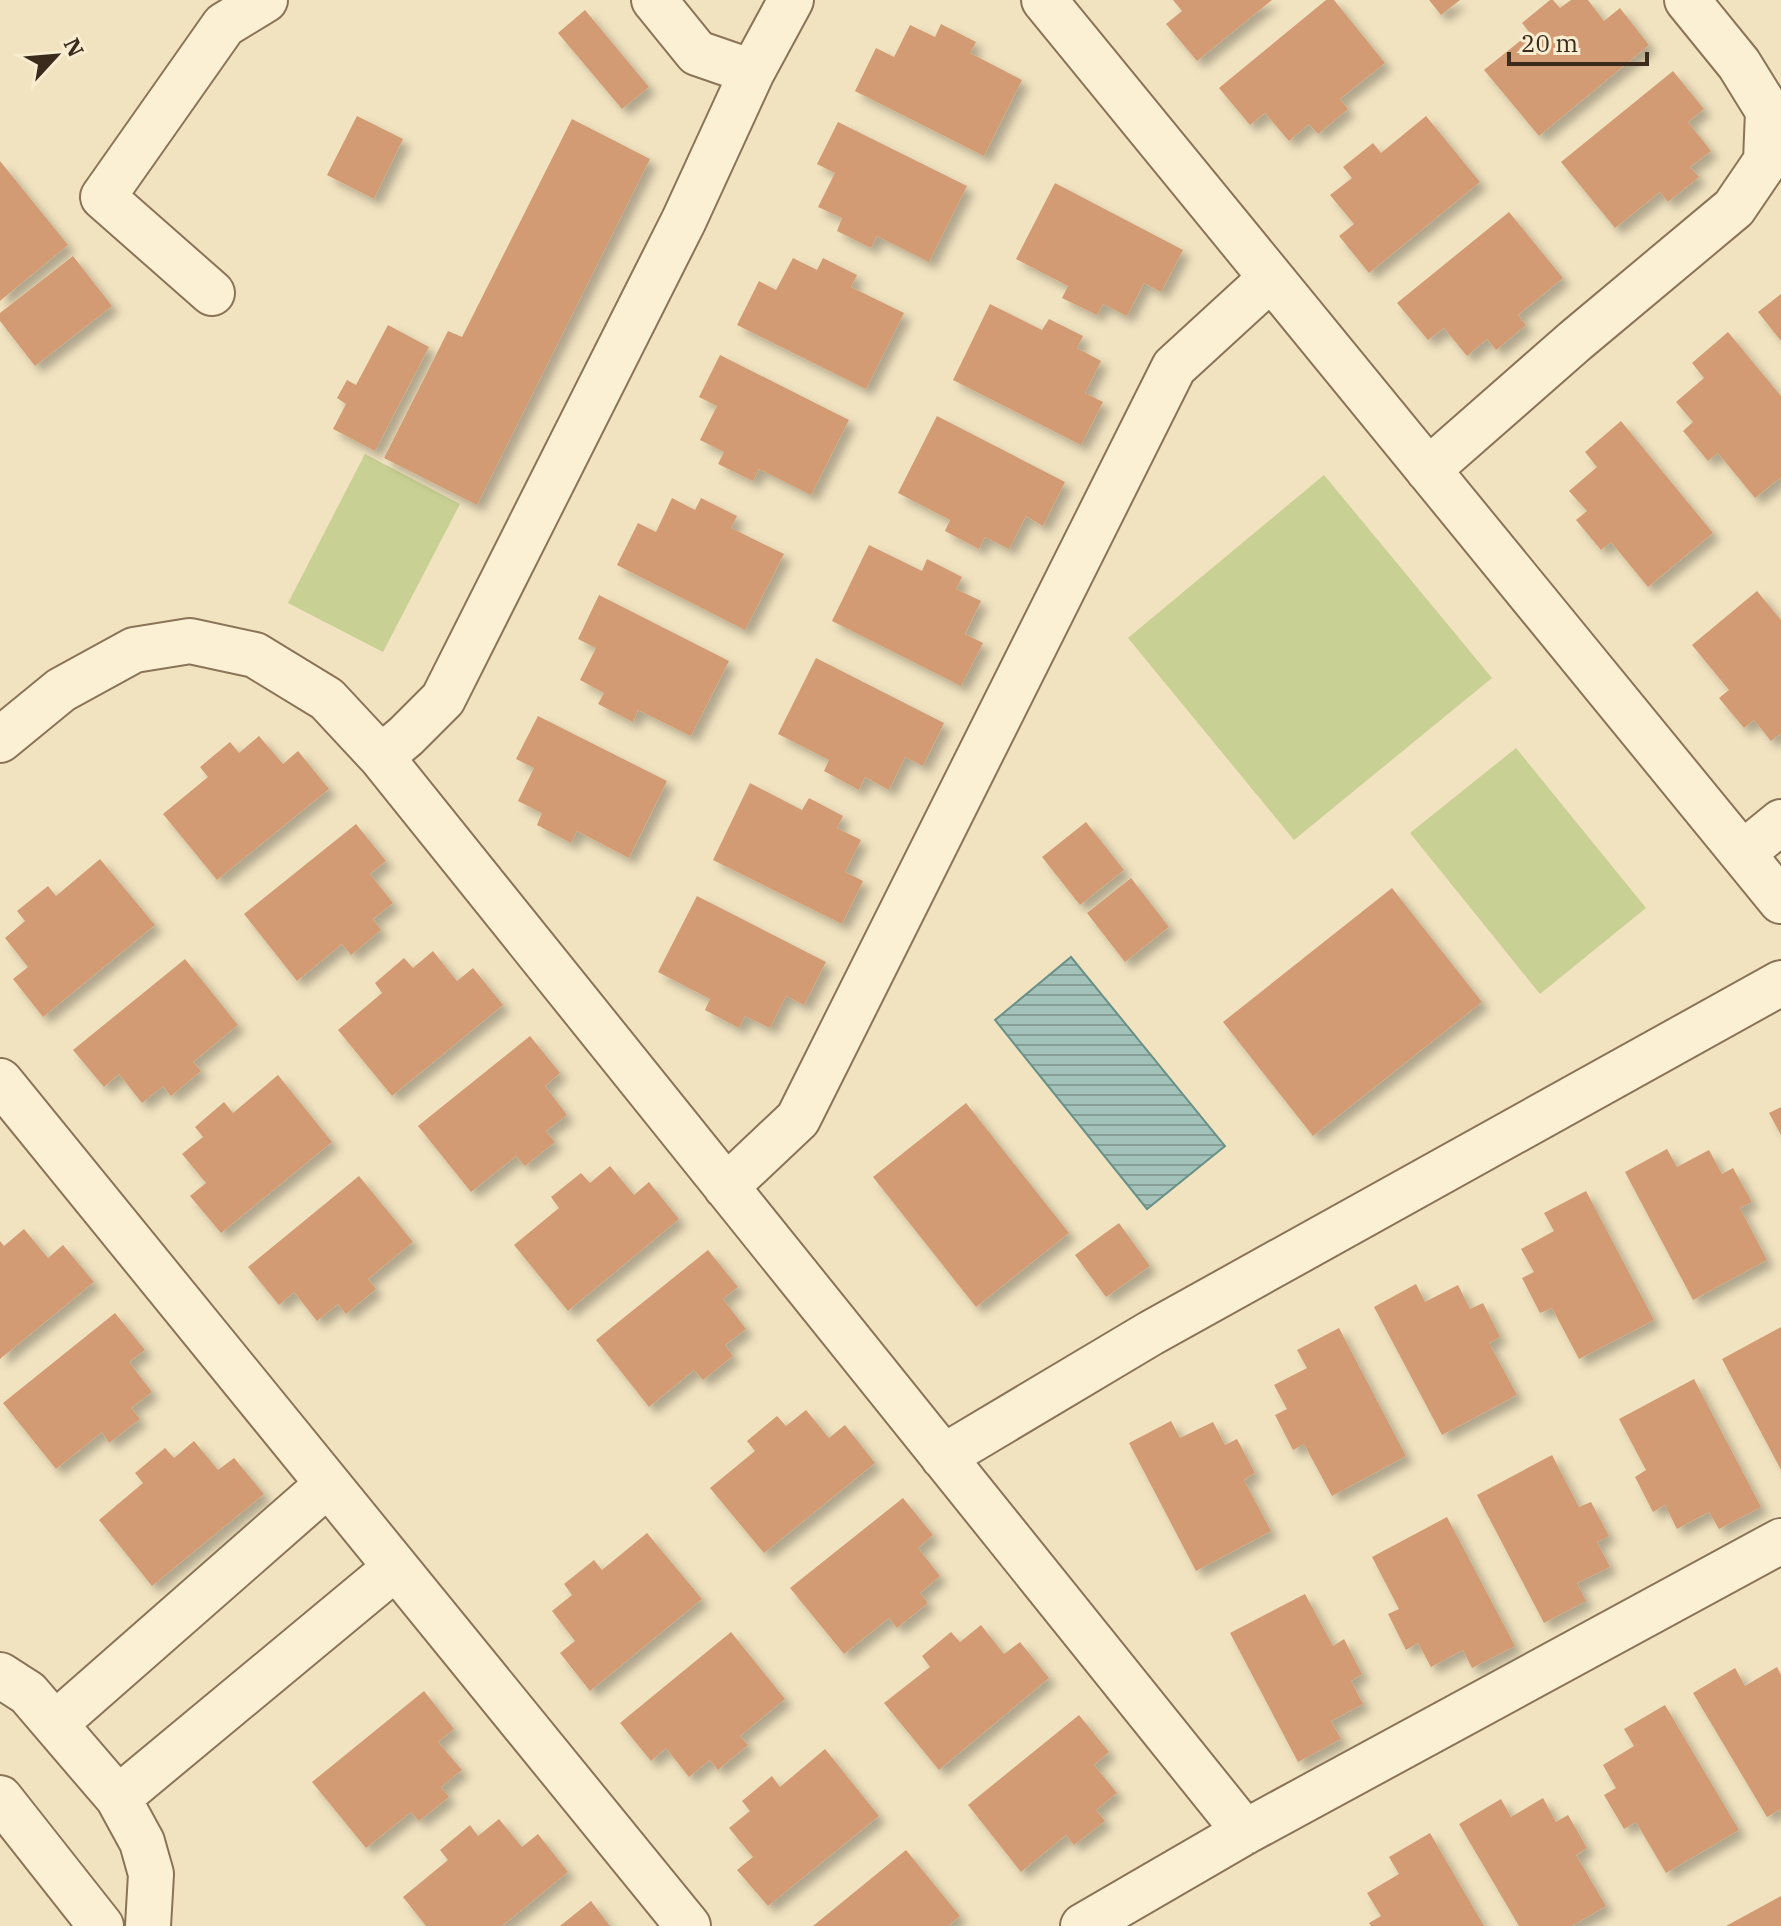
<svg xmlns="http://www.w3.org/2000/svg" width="1781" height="1926" font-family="'IBM Plex Serif',serif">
<defs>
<pattern id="water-rules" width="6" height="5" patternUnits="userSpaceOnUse" patternTransform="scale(2)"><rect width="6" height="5" fill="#a3c3ba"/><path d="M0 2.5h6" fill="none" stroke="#869f96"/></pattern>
<filter id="shadow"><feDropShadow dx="7" dy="7" stdDeviation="4" flood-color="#0004"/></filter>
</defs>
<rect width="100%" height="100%" fill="#f1e3c0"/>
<!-- pitch -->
<path fill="#c8d093" d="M 365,454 L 460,504 L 383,652 L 288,603 Z
M 1324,475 L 1492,678 L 1294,840 L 1128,638 Z
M 1516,748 L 1646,908 L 1540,994 L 1410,833 Z"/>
<!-- water -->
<path fill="url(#water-rules)" stroke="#6a9188" stroke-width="2" d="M 1071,957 L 1225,1146 L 1147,1209 L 995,1020 Z"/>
<!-- building -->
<path fill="#d29b73" filter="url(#shadow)" d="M 1173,0 L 1272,0 L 1197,61 L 1166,24 L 1182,11 Z
M 1326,0 L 1334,0 L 1385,63 L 1340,99 L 1348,109 L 1318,134 L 1309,124 L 1289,141 L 1265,113 L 1250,125 L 1219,88 Z
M 1429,0 L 1460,0 L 1441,15 Z
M 1550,0 L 1553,0 L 1560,8 L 1571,0 L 1588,0 L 1604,21 L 1620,8 L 1649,45 L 1539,136 L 1484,70 L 1530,33 L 1522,23 Z
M 585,10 L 649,87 L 622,109 L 558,33 Z
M 941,24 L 976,42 L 970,53 L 1022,80 L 984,156 L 855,91 L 876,48 L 894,57 L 910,25 L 935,37 Z
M 1673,71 L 1704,109 L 1688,122 L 1711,151 L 1690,167 L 1699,177 L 1668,202 L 1660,192 L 1615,228 L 1561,162 Z
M 357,116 L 403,139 L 374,199 L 327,175 Z
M 1426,116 L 1480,182 L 1369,273 L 1339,236 L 1354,224 L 1330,195 L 1352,178 L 1343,167 L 1373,143 L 1381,153 Z
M 572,119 L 650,159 L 477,505 L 384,458 L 448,331 L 462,337 Z
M 838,122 L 967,186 L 929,262 L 877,236 L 871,248 L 837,231 L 842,218 L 818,207 L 835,173 L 817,164 Z
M 0,161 L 68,245 L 0,301 Z
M 1055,183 L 1183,250 L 1161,292 L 1144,283 L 1127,316 L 1103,304 L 1097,315 L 1062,298 L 1068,286 L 1016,259 Z
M 1509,212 L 1563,278 L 1518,315 L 1526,325 L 1496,350 L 1487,339 L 1467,356 L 1444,328 L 1428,340 L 1397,303 Z
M 73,256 L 112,306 L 35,366 L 0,321 L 0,313 Z
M 793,258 L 817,270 L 823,258 L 857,275 L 851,287 L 904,313 L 866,389 L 737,325 L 759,281 L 776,290 Z
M 1781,294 L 1781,341 L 1758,312 Z
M 990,304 L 1042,330 L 1049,319 L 1083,336 L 1077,348 L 1101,361 L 1085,393 L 1103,402 L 1081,445 L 953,380 Z
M 388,325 L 429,347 L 375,451 L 333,429 L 346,404 L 337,398 L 347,380 L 356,385 Z
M 1728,332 L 1781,396 L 1781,477 L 1755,498 L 1718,453 L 1708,461 L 1683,431 L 1693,422 L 1676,402 L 1704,378 L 1692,363 Z
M 720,355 L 849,420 L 811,495 L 759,469 L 753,481 L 718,464 L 724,452 L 700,440 L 717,406 L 699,397 Z
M 937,416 L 1065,482 L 1043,526 L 1026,516 L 1009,549 L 985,537 L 979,549 L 945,531 L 950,520 L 898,493 Z
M 1621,421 L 1713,533 L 1648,587 L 1611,542 L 1601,550 L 1576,520 L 1587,511 L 1569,491 L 1597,467 L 1585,452 Z
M 672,498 L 695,510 L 701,498 L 737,516 L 731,528 L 784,554 L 745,630 L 617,565 L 638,523 L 656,532 Z
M 869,545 L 922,571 L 927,559 L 962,577 L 956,589 L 981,601 L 965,634 L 983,643 L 961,686 L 832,621 Z
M 1757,591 L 1781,620 L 1781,733 L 1771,741 L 1754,720 L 1744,728 L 1719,698 L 1729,690 L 1692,645 Z
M 599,595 L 729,661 L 691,736 L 638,710 L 633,722 L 598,704 L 604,693 L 580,680 L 596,648 L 578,639 Z
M 816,658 L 944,723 L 923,766 L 905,757 L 889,790 L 865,777 L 859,790 L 824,771 L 829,760 L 778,734 Z
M 538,716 L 667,781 L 629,858 L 577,831 L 571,843 L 537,825 L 542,813 L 518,801 L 534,768 L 516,759 Z
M 259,736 L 283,764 L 298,751 L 329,789 L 217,880 L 163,814 L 208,777 L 200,767 L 230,742 L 239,753 Z
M 750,783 L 802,810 L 809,798 L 843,816 L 837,828 L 861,840 L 845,872 L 863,881 L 842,924 L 713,860 Z
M 1086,822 L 1124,870 L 1080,905 L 1042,857 Z
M 356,824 L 386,861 L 370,874 L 393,903 L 373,919 L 381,930 L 351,955 L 342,944 L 297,981 L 244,914 Z
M 100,859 L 155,925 L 43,1017 L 13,979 L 28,967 L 5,938 L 25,921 L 17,911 L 48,886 L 56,896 Z
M 1131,878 L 1169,927 L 1125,962 L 1087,913 Z
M 1392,888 L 1482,1002 L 1313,1136 L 1223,1022 Z
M 697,896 L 826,962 L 804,1005 L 786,996 L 770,1028 L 745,1016 L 739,1028 L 705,1010 L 710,999 L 658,972 Z
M 433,951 L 457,981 L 473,968 L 503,1005 L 392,1096 L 338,1030 L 382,993 L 375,983 L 404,958 L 413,968 Z
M 185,959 L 238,1025 L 193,1062 L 201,1071 L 171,1096 L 163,1086 L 142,1103 L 119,1074 L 104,1087 L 73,1050 Z
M 530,1036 L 560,1073 L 545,1086 L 567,1115 L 546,1131 L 555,1142 L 525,1166 L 516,1156 L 471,1192 L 418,1126 Z
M 278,1075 L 332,1142 L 221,1233 L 190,1196 L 206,1183 L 182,1154 L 203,1137 L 195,1127 L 224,1102 L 233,1113 Z
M 966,1103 L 1069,1233 L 976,1307 L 873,1177 Z
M 1781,1107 L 1781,1135 L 1769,1113 Z
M 1667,1149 L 1677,1167 L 1709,1150 L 1722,1174 L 1733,1168 L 1752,1202 L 1740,1208 L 1767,1260 L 1693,1300 L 1625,1172 Z
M 610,1166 L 634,1195 L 649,1182 L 679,1219 L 568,1311 L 514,1245 L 559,1208 L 551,1197 L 581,1173 L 590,1183 Z
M 359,1176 L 413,1242 L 368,1279 L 376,1289 L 346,1314 L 338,1304 L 317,1321 L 294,1292 L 279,1305 L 248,1267 Z
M 1586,1191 L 1654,1320 L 1579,1359 L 1552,1308 L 1540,1313 L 1522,1278 L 1534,1272 L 1521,1249 L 1554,1231 L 1544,1213 Z
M 1119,1223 L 1150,1266 L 1106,1297 L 1075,1255 Z
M 24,1229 L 48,1258 L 63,1245 L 94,1282 L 0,1359 L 0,1241 L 4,1246 Z
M 708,1250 L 738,1287 L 723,1299 L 746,1329 L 725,1345 L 733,1356 L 703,1380 L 694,1370 L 649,1407 L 596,1340 Z
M 1416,1284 L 1425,1302 L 1458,1285 L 1470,1309 L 1483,1303 L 1500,1337 L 1489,1343 L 1517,1395 L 1442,1435 L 1374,1307 Z
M 115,1313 L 145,1350 L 129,1362 L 152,1392 L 131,1408 L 140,1419 L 109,1443 L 102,1432 L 56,1469 L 3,1403 Z
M 1781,1327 L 1781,1470 L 1722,1359 Z
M 1339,1328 L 1406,1456 L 1332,1496 L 1304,1444 L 1293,1450 L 1275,1415 L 1287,1409 L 1274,1385 L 1307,1368 L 1297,1350 Z
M 1694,1379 L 1761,1507 L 1719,1529 L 1709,1512 L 1677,1529 L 1665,1505 L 1653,1512 L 1635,1477 L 1646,1470 L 1619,1419 Z
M 806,1410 L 829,1438 L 845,1425 L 875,1463 L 764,1553 L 710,1488 L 755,1451 L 747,1441 L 777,1416 L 786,1426 Z
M 1171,1421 L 1180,1438 L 1213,1422 L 1225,1445 L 1237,1439 L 1255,1473 L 1244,1480 L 1271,1531 L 1196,1571 L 1129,1443 Z
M 194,1441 L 218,1470 L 234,1458 L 264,1494 L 152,1586 L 99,1520 L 143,1483 L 135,1473 L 165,1448 L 174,1458 Z
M 1552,1455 L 1579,1507 L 1591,1502 L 1609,1536 L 1597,1542 L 1610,1567 L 1577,1583 L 1586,1601 L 1544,1623 L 1477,1495 Z
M 903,1498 L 933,1535 L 918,1548 L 940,1576 L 920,1593 L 928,1603 L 897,1628 L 889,1618 L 844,1654 L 790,1588 Z
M 1447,1517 L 1515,1646 L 1472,1668 L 1463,1650 L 1431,1667 L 1418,1643 L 1406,1650 L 1388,1614 L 1399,1609 L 1372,1557 Z
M 647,1533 L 702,1599 L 590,1691 L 560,1653 L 575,1641 L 552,1611 L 572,1595 L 564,1584 L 594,1560 L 602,1570 Z
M 1305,1594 L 1333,1646 L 1344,1639 L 1362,1674 L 1351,1681 L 1363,1704 L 1331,1721 L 1341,1739 L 1298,1762 L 1230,1633 Z
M 981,1625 L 1004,1654 L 1020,1642 L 1049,1678 L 939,1770 L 884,1703 L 930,1667 L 922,1656 L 951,1632 L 960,1642 Z
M 731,1632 L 785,1699 L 740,1736 L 748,1745 L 718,1770 L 710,1760 L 689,1777 L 666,1748 L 651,1761 L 620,1723 Z
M 1777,1667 L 1781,1675 L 1781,1809 L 1767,1817 L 1693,1693 L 1735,1668 L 1745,1686 Z
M 424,1691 L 454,1729 L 438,1742 L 462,1770 L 441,1787 L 449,1797 L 419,1821 L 411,1812 L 366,1848 L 312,1782 Z
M 1665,1705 L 1739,1830 L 1666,1873 L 1636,1822 L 1624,1829 L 1604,1795 L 1616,1788 L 1603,1765 L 1634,1746 L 1624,1729 Z
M 1079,1715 L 1109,1752 L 1094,1765 L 1117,1793 L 1096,1810 L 1105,1821 L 1074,1845 L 1066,1835 L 1021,1872 L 968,1805 Z
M 825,1749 L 879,1816 L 768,1906 L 737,1870 L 753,1857 L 729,1828 L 750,1811 L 742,1801 L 772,1776 L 780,1787 Z
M 1543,1798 L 1556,1822 L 1568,1815 L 1587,1848 L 1576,1855 L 1606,1906 L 1572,1926 L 1519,1926 L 1459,1824 L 1501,1799 L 1511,1817 Z
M 499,1819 L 522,1847 L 538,1834 L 568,1872 L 502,1926 L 426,1926 L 403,1897 L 448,1860 L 440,1850 L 470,1825 L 478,1836 Z
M 1430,1833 L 1484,1926 L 1371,1926 L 1369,1923 L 1381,1916 L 1367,1893 L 1399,1874 L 1389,1857 Z
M 906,1850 L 960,1916 L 948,1926 L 813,1926 Z
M 1781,1896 L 1781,1926 L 1726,1926 Z
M 591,1901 L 610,1926 L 560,1926 Z"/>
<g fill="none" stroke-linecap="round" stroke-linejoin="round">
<!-- minor casing -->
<g stroke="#8b7357" stroke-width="48">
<path id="minor" d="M 654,0 L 697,53 L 752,72
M 1044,0 L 1781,901
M 212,293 L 103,197 L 224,25 L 265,0
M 1428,470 L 1575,341 L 1734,208 L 1766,161 L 1768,111 L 1739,64 L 1687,0
M 0,740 L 61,690 L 134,650 L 190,641 L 255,655 L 327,699 L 381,757 L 1245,1832
M 381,757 L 406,736 L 443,699 L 684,220 L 752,72 L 791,0
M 1743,853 L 1781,822
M 0,1081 L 688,1926
M 726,1187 L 798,1119 L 1174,367 L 1271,278
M 943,1457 L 1151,1333 L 1781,983
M 0,1675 L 28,1693 L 118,1798 L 142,1842 L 151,1874 L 148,1926
M 56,1723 L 327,1485
M 0,1798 L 101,1926
M 118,1798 L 395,1568
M 1083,1926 L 1245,1832 L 1781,1541"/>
</g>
<!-- minor -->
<use href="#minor" stroke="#fbf0d4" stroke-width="44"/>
</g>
<!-- north arrow -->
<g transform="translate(56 56) rotate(64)" stroke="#f8edd0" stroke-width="6" paint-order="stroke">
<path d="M0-6L14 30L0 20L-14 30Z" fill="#3a2b1c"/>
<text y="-12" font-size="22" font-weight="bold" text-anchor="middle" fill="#3a2b1c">N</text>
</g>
<!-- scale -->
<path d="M1509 52v12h138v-12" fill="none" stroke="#3a2b1c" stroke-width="4"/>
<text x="1521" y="52" font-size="24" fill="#3a2b1c" stroke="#f8edd0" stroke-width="6" paint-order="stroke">20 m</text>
</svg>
